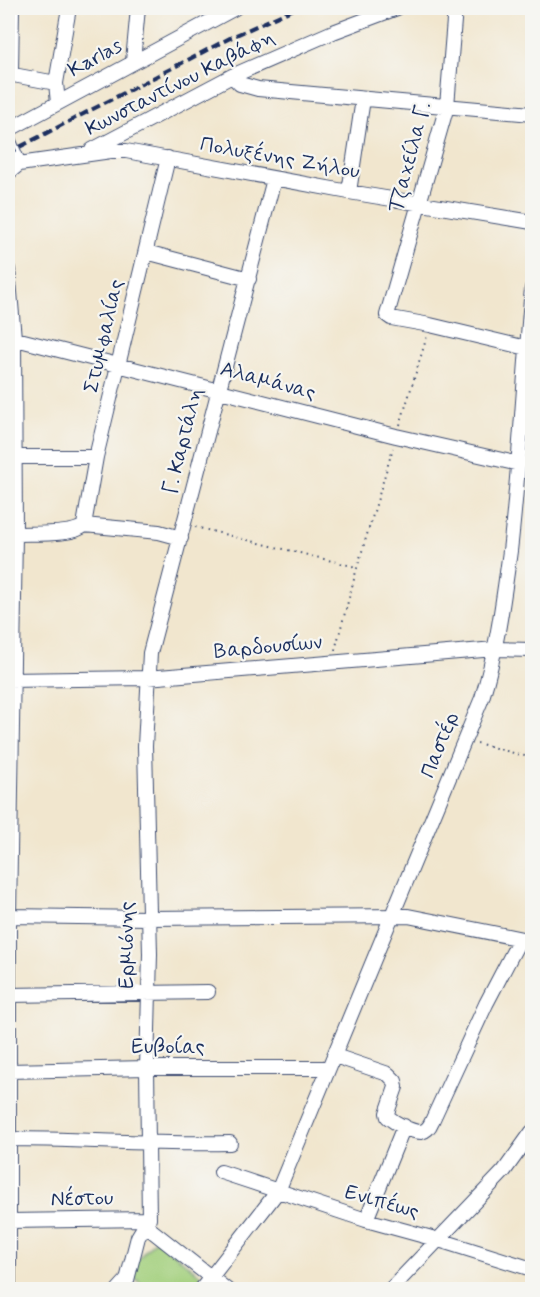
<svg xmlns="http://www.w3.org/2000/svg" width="540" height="1297" font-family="Mynerve,sans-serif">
<rect width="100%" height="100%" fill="#f6f6f2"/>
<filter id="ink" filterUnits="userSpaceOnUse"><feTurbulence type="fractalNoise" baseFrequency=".0167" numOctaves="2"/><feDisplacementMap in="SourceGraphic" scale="12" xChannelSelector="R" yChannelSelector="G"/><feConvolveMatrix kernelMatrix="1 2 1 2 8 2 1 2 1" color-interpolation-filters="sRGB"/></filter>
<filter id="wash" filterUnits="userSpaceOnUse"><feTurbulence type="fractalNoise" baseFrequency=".008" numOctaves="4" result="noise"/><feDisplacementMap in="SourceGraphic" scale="24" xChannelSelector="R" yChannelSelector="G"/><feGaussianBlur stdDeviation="1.35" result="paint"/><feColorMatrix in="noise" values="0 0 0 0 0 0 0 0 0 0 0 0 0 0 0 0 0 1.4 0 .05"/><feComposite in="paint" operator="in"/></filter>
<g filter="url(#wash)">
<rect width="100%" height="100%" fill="#f1e6ce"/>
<!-- green -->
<path fill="#a2cf7c" stroke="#5e7f6d" stroke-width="1.5" d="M 156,1239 L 204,1278 L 194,1289 L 149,1290 L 131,1275 L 137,1260 Z"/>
</g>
<g filter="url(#ink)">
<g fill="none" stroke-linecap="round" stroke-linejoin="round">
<!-- minor casing -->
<g stroke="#3b4a6f" stroke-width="16">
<path id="minor" d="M 455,8 L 447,106 L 387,315 L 391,318 L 430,325 L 527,348
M 133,61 L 138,8
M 8,74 L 56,83
M 11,74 L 12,8
M 232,76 L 240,84 L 258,89 L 532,114
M 58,103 L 56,83 L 69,8
M 8,130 L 235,8
M 8,139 L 19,164 L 8,173
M 92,150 L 232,76 L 333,32 L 397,8
M 19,164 L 111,151 L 126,151 L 349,192 L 532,222
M 349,192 L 363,99
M 146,252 L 249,279
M 8,269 L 14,338 L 15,534 L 9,916 L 9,1290
M 8,337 L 396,436 L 519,464
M 8,457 L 96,457
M 84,525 L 96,457 L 168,158
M 84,525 L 159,532 L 181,538
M 15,534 C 31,533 75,536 84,525
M 8,680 L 147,678 L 495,649 L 532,650
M 9,916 L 148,918 L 408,916 L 532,941
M 8,995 L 208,992
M 335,1056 L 388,1074 L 395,1081 L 396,1087 L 387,1113 L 388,1117 C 395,1123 411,1132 421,1132 C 427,1131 430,1126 432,1121 L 486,1004 L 520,939
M 8,1071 L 147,1068 L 329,1068
M 8,1139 C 82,1139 156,1145 230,1143
M 221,1172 L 366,1220 L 439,1240 L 532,1269
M 366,1220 L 404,1126
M 8,1221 L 149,1219 L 147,1068 L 150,954 L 145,746 L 150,653 L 274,179
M 146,1226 L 227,1290
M 118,1290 L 127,1280 L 138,1237 L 149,1219
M 201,1290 L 278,1191 L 482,698 C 497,650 503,601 510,551 C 520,463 524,375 532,288
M 390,1290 L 504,1171 L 532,1132"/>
</g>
<!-- path -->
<path stroke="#3b4a6f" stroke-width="2" stroke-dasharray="1.5 4.5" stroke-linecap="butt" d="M 400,425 L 427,336
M 195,527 L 356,567
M 335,650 L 357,568 L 393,448
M 477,743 L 532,758"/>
<!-- minor -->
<use href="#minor" stroke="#fff" stroke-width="14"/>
<!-- rail -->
<path stroke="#1b2f5e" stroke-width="4" stroke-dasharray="9 4.5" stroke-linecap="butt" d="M 8,153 L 234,36 L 296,8"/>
</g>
</g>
<g text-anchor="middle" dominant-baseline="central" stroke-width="4.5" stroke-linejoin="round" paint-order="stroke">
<!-- street labels -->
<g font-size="21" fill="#1b2f5e" stroke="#f6f6f2">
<text transform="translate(95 58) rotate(-29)">Karlas</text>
<text transform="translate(180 83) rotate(-27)">Κωνσταντίνου Καβάφη</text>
<text transform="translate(410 157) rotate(-75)">Τζαχείλα Γ.</text>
<text transform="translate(280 158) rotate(10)">Πολυξένης Ζήλου</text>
<text transform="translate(104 336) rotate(-77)">Στυμφαλίας</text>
<text transform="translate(268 381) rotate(15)">Αλαμάνας</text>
<text transform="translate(183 441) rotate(-76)">Γ. Καρτάλη</text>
<text transform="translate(268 647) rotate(-5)">Βαρδουσίων</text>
<text transform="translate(440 745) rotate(-68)">Παστέρ</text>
<text transform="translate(127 945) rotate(-90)">Ερμιόνης</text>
<text x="168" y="1047">Ευβοίας</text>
<text transform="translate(82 1199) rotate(-1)">Νέστου</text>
<text transform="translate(382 1202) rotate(16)">Ενιπέως</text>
</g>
</g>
<!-- margin -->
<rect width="540" height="1297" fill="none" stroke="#f6f6f2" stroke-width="30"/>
</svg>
